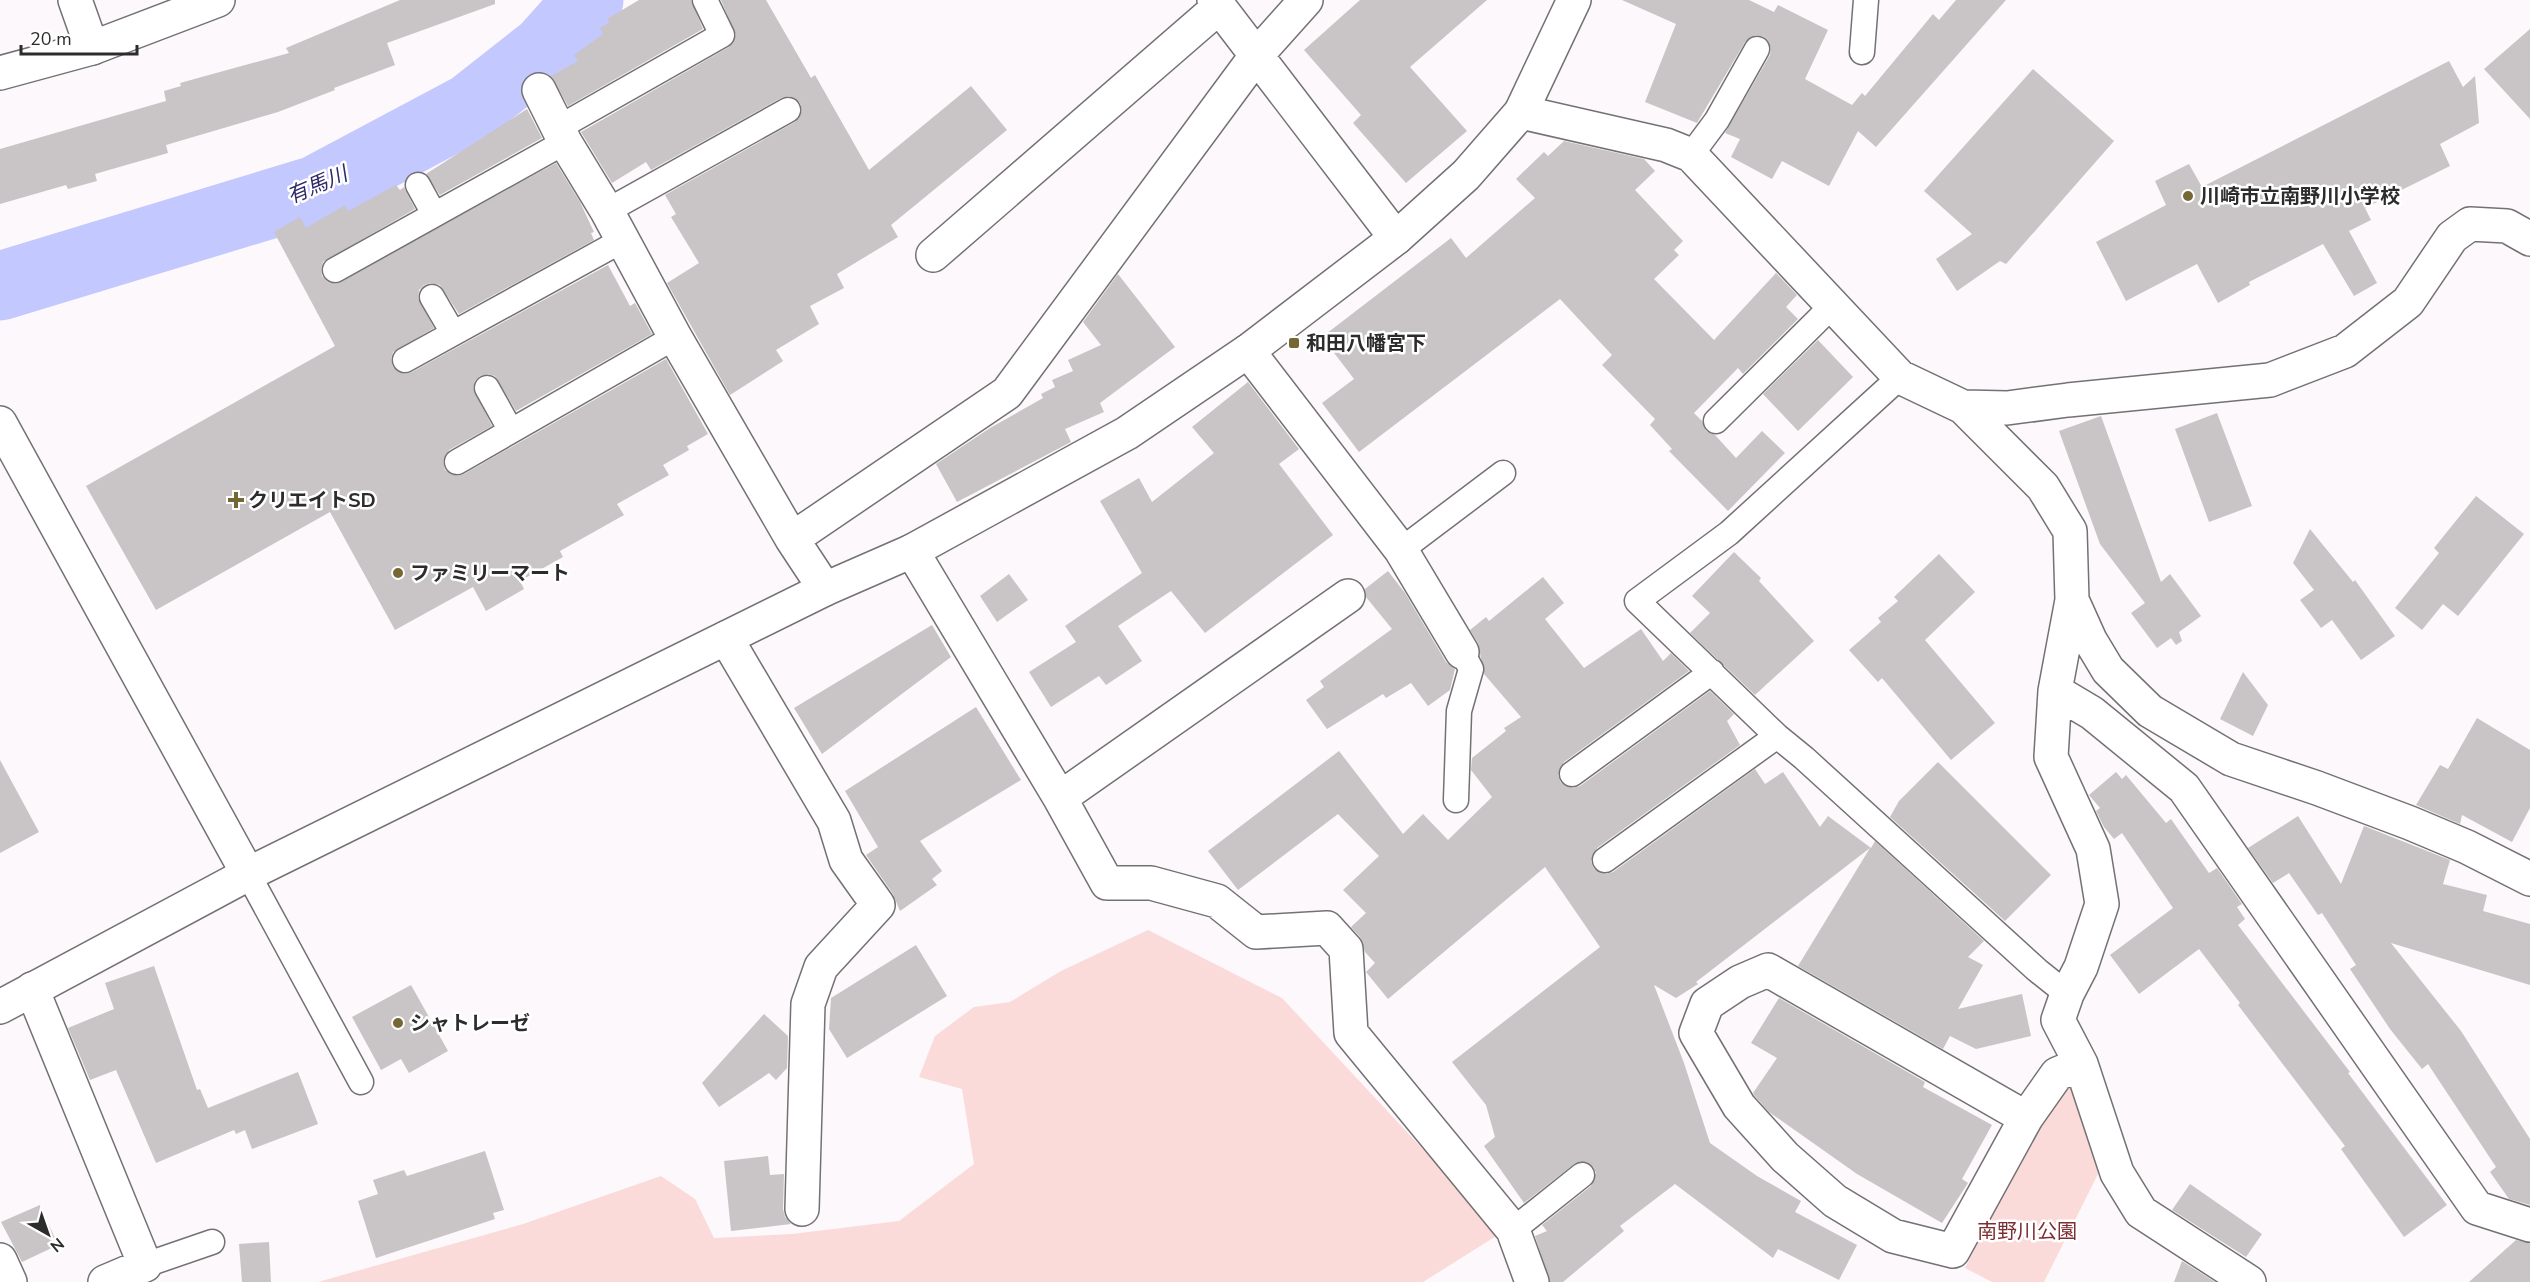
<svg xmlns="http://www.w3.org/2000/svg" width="2530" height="1282" font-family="'Nunito Sans','Noto Sans JP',sans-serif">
<rect width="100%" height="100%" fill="#fcf8fb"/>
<!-- green -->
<path fill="#fbdbda" d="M 1148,930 L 1282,998 L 1501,1233 L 1423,1282 L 318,1282 L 523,1224 L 661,1176 L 695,1199 L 714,1238 L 792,1234 L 899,1221 L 974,1164 L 962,1089 L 919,1077 L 935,1036 L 974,1007 L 1010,1002 L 1061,971 Z
M 2069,1087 L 2076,1093 L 2103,1164 L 2044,1282 L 1992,1282 L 1965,1268 L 2056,1094 Z"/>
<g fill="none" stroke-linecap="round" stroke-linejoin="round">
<!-- river -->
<path stroke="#c3c8ff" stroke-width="69" d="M 0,286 L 316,190 L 470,108 L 545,49 L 589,0"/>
</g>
<!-- building -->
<path fill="#c9c4c5" d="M 400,0 L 495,0 L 495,4 L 387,43 L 395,65 L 334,88 L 335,90 L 278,112 L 166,145 L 168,153 L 95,174 L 97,181 L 68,189 L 66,185 L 0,204 L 0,149 L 166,101 L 164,91 L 181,86 L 180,83 L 289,53 L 286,48 Z
M 639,0 L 691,0 L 703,29 L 568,106 L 551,76 L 578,61 L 574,55 L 603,34 L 600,28 L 610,22 L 607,19 Z
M 721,0 L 766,0 L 811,78 L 815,75 L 869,170 L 971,86 L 1007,130 L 891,225 L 898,237 L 837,274 L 844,288 L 810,306 L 819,324 L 776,350 L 783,361 L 730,395 L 667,283 L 699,263 L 671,217 L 676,214 L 665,195 L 795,122 L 802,111 L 800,103 L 789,96 L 781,98 L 651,170 L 646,162 L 612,183 L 581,132 L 729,47 L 736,35 Z
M 1360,0 L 1487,0 L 1410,67 L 1467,131 L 1406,183 L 1353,123 L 1361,115 L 1304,50 Z
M 1622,0 L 1749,0 L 1774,12 L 1778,5 L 1828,30 L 1805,79 L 1852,105 L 1862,93 L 1865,96 L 1933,14 L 1939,20 L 1956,0 L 2006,0 L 1876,147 L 1858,131 L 1829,186 L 1782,161 L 1772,179 L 1731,157 L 1740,139 L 1725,133 L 1770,55 L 1771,48 L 1764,37 L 1756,35 L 1745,42 L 1697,123 L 1645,102 L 1676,24 Z
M 2530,29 L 2530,119 L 2484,69 Z
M 2449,61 L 2463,87 L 2475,76 L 2479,123 L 2440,144 L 2450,166 L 2365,208 L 2371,220 L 2349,231 L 2377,283 L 2354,296 L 2323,244 L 2249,282 L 2250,285 L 2218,303 L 2197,264 L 2126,301 L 2096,242 L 2166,205 L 2155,181 L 2189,164 L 2202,187 Z
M 2033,69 L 2114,141 L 2006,264 L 2000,261 L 1957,291 L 1936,259 L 1972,234 L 1924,191 Z
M 527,109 L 542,138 L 440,195 L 426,174 Z
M 1564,141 L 1644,159 L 1655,171 L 1635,190 L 1683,241 L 1674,250 L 1679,255 L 1654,279 L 1714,340 L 1776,273 L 1797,295 L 1786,307 L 1798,319 L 1743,374 L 1738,368 L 1694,413 L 1702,421 L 1706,431 L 1715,435 L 1736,458 L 1762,431 L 1785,453 L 1728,511 L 1669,451 L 1672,449 L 1650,425 L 1655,419 L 1602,365 L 1612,355 L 1560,299 L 1359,452 L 1322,403 L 1354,379 L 1322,337 L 1451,238 L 1466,258 L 1535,198 L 1516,179 L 1544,152 L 1548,156 Z
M 556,163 L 580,202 L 594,232 L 591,233 L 594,240 L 459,314 L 440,285 L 431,283 L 424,285 L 419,290 L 418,298 L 434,328 L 393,352 L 391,359 L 393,367 L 404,374 L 412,372 L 608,265 L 630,306 L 635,303 L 652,334 L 516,411 L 495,376 L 488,374 L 480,376 L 475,381 L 473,388 L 492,426 L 449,450 L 443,461 L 445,470 L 456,476 L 464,474 L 666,359 L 708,434 L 687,446 L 689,450 L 663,465 L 669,475 L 617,504 L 624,515 L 560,551 L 563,557 L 520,581 L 524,589 L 486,611 L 473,587 L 395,630 L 330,512 L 156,610 L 86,486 L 335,346 L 274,232 L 300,217 L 306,228 L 345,205 L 348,211 L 396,185 L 400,190 L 404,187 L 415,209 L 323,262 L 321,269 L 322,276 L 328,282 L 335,284 Z
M 1118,274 L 1175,347 L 1100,403 L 1104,412 L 1065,429 L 1071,442 L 957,502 L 936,464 L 990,428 L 1043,398 L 1041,394 L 1055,387 L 1052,380 L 1073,371 L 1068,360 L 1101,345 L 1083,322 Z
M 1818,340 L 1853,377 L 1798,431 L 1763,394 Z
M 1248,382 L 1299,449 L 1279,464 L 1333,535 L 1205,633 L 1171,591 L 1118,626 L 1142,661 L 1106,685 L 1099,676 L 1051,707 L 1029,672 L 1076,642 L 1065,626 L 1142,573 L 1100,501 L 1139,478 L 1152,502 L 1214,453 L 1192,427 Z
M 2217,413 L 2252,506 L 2209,522 L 2175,429 Z
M 2101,416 L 2161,582 L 2170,574 L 2201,616 L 2179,632 L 2182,641 L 2176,645 L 2171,638 L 2157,648 L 2131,613 L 2145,603 L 2100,544 L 2059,431 Z
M 2476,496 L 2524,534 L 2458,616 L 2443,604 L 2422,630 L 2395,608 L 2439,553 L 2434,548 Z
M 2310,529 L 2353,582 L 2355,580 L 2395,636 L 2361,660 L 2332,620 L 2321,628 L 2300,600 L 2314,590 L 2293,563 Z
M 1734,552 L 1761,578 L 1759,581 L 1814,641 L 1755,695 L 1690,633 L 1710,613 L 1692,596 Z
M 1939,554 L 1975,592 L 1925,640 L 1995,723 L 1951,760 L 1882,678 L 1878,682 L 1849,650 L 1881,622 L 1878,618 L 1898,601 L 1894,597 Z
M 1388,571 L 1405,593 L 1446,662 L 1455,669 L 1450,690 L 1428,706 L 1411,683 L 1386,698 L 1383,694 L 1327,729 L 1306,700 L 1324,687 L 1320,681 L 1392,629 L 1366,597 L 1365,589 Z
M 1009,574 L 1028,600 L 997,622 L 980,596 Z
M 1543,577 L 1564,603 L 1545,619 L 1584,668 L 1641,629 L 1663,661 L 1671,653 L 1689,671 L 1564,762 L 1558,775 L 1561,783 L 1573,788 L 1580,786 L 1710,691 L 1734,714 L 1727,721 L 1740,745 L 1597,848 L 1591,861 L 1594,869 L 1606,874 L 1613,872 L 1755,769 L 1765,784 L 1783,772 L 1820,827 L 1828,816 L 1871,848 L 1875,841 L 1984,941 L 1968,957 L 1983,965 L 1958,1009 L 2022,994 L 2031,1036 L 1976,1049 L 1950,1036 L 1943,1049 L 1798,966 L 1870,848 L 1696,982 L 1698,984 L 1676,998 L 1654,985 L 1684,1063 L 1710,1143 L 1757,1176 L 1801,1201 L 1795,1212 L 1857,1245 L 1839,1280 L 1778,1249 L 1773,1258 L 1675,1184 L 1620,1226 L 1624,1231 L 1563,1282 L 1550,1282 L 1535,1236 L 1547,1231 L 1542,1225 L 1591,1186 L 1596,1173 L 1593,1167 L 1587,1162 L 1574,1164 L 1524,1203 L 1484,1146 L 1495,1137 L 1486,1105 L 1452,1062 L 1600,947 L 1545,867 L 1388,999 L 1366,972 L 1375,963 L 1365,952 L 1360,937 L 1351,927 L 1366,913 L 1343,890 L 1379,856 L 1338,814 L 1238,890 L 1208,851 L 1339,751 L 1403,834 L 1423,814 L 1448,840 L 1492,797 L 1471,770 L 1472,758 L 1506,731 L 1504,728 L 1521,717 L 1484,674 L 1478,643 L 1470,630 L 1486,617 L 1489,621 Z
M 932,625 L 951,657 L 822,754 L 794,708 Z
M 2243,672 L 2268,705 L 2253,736 L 2220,719 Z
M 976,707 L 1021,780 L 920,841 L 942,871 L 932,879 L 937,885 L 900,911 L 893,894 L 866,855 L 878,847 L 845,791 Z
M 2477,718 L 2530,750 L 2530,808 L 2512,842 L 2462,815 L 2460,824 L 2416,805 L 2440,765 L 2448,769 Z
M 0,760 L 39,832 L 0,853 Z
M 1938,762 L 2051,875 L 2005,921 L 1890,817 L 1899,801 Z
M 2116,772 L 2122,779 L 2126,775 L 2166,823 L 2171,819 L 2209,873 L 2217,868 L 2242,904 L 2237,907 L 2245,919 L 2238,925 L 2350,1072 L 2348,1073 L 2447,1205 L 2404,1237 L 2341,1149 L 2345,1146 L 2238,1005 L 2240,1003 L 2199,949 L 2139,994 L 2110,955 L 2173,908 L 2122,833 L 2114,839 L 2104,827 L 2096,811 L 2100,808 L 2089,795 Z
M 2298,816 L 2341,884 L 2364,826 L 2450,860 L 2443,884 L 2487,895 L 2483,911 L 2530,924 L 2530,985 L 2391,943 L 2461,1031 L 2530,1139 L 2530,1205 L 2509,1199 L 2490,1172 L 2496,1167 L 2428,1064 L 2422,1069 L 2390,1029 L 2350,969 L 2356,965 L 2322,913 L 2318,915 L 2289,873 L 2273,883 L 2248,848 Z
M 916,945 L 947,996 L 847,1058 L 829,1029 L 831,998 Z
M 154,966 L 197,1090 L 200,1089 L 208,1108 L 298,1072 L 318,1124 L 252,1149 L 245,1130 L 236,1134 L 234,1130 L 156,1163 L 116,1070 L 90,1080 L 68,1028 L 114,1009 L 105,983 Z
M 411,985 L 448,1051 L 409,1073 L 401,1059 L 381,1070 L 352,1017 Z
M 1779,998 L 1925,1082 L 1923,1087 L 1992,1125 L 1962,1179 L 1968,1183 L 1942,1223 L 1857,1174 L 1769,1112 L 1754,1095 L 1753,1093 L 1777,1058 L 1751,1043 Z
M 764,1014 L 788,1036 L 787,1068 L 776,1080 L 769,1073 L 719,1107 L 702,1083 Z
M 485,1151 L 504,1210 L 493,1213 L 495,1219 L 376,1258 L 358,1201 L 378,1194 L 373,1180 L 404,1170 L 407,1176 Z
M 768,1156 L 770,1175 L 784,1174 L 783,1209 L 785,1217 L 791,1224 L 731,1231 L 724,1161 Z
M 2190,1184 L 2262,1234 L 2246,1257 L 2172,1210 Z
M 40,1205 L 58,1245 L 22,1262 L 1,1222 Z
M 2516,1240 L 2530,1243 L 2530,1282 L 2469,1282 Z
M 269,1242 L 271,1282 L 242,1282 L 239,1244 Z
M 2182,1261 L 2215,1282 L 2174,1282 Z"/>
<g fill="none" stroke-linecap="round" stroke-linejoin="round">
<!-- lane casing -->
<g stroke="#747174" stroke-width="27">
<path id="lane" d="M 1862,52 L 1866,0
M 558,128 L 722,35 L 705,0
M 1691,155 L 1717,120 L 1757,49
M 418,185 L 434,214
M 607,211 L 788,110
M 335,270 L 565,142
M 432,297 L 453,333
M 405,360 L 621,241
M 1900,377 L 1729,533 L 1637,601 L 1777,736 L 1804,758 L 2037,970 L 2067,994
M 487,388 L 511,431
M 1716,421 L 1833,305
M 457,462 L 675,337
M 1401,550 L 1503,473
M 1572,774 L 1712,672
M 1456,800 L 1459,711 L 1471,669 L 1462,652
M 1605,860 L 1777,736
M 248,874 L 361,1082
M 1513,1230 L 1582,1175
M 145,1265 L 212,1242"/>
</g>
<!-- street casing -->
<g stroke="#747174" stroke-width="36">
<path id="street" d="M 75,0 L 92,48
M 1214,0 L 1396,238
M 539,90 L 565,142 L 607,211 L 675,337 L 792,539 L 825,589
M 1521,112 L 1666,145 L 1691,155 L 1900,377 L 1963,407 L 2007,408 L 2068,400 L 2270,380 L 2345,351 L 2408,302 L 2452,237 L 2470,224 L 2507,226 L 2530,239
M 933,255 L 1219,7
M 1248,351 L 1401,550 L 1462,652
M 1963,407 L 2043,487 L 2070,531 L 2072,600 L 2055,691 L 2051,757 L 2093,849 L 2102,904 L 2081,967 L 2067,994 L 2058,1020 L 2081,1064 L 2117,1173 L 2141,1212 L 2249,1282
M 0,423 L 248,874
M 792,539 L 1007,393 L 1256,56 L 1306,0
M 912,551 L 1060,798 L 1107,883 L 1151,883 L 1217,901 L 1256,932 L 1327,928 L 1346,949 L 1351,1033 L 1513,1230 L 1532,1282
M 2072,600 L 2090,640 L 2108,670 L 2150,711 L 2231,759 L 2317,788 L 2410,823 L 2467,847 L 2530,879
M 726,638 L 834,821 L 846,860 L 878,905 L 821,967 L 808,1004 L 802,1209
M 2055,691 L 2092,713 L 2184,788 L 2477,1208 L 2530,1225
M 1060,798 L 1348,596
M 32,989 L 145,1265 L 105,1282
M 2026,1118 L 1768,970 L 1740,982 L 1707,1004 L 1696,1033 L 1739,1106 L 1785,1157 L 1835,1201 L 1893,1236 L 1953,1251 L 2026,1118 L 2057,1074 L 2081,1064
M 0,1260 L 10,1282"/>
</g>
<!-- secondary casing -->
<g stroke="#747174" stroke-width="36">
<path id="secondary" d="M 0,73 L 92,48 L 218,0
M 0,1007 L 248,874 L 825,589 L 912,551 L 1127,433 L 1248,351 L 1396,238 L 1466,175 L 1521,112 L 1574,0"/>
</g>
<!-- lane -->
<use href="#lane" stroke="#fff" stroke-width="24"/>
<!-- street -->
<use href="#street" stroke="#fff" stroke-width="33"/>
<!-- secondary -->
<use href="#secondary" stroke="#fff" stroke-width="33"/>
</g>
<!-- markers -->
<g fill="#766835" stroke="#fff" stroke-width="2">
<circle cx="2188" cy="196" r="6"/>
<rect x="1288" y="337" width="12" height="12" rx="3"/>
<path d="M233 491h6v6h6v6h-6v6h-6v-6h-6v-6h6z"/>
<circle cx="398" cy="573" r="6"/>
<circle cx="398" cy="1023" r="6"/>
</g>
<g text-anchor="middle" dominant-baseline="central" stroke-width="5" stroke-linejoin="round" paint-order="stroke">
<!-- poi labels -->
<g font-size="20" font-weight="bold" fill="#2d2c2d" stroke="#fff" text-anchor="start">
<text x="2200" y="196">川崎市立南野川小学校</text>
<text x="1306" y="343">和田八幡宮下</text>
<text x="248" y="500">クリエイトSD</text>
<text x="410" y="573">ファミリーマート</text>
<text x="410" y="1023">シャトレーゼ</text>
</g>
<!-- park labels -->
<g font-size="20" fill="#7c2f33" stroke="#fff">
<text x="2027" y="1231">南野川公園</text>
</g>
<!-- water labels -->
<g font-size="21" font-style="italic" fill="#2e2b6a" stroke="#fff">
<text transform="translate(317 185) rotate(-23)">有馬川</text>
</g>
</g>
<!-- north arrow -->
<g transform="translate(48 1234) rotate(140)" stroke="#ffffff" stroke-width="4.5" paint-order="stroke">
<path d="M0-4.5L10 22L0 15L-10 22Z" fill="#2d2c2d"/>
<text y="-9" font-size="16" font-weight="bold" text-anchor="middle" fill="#2d2c2d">N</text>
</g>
<!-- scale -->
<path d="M21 45v9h116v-9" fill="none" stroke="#2d2c2d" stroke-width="3"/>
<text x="30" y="45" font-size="18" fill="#2d2c2d" stroke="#ffffff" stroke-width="4.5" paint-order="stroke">20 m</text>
</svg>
